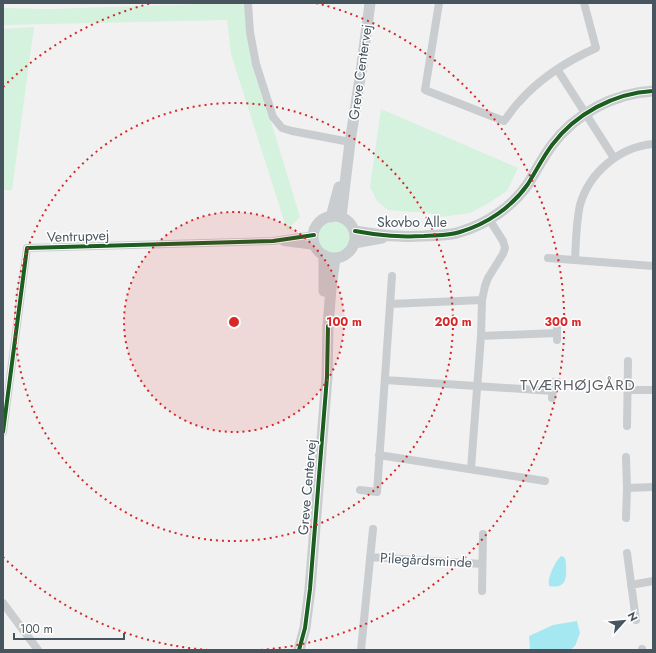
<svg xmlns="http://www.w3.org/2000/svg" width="656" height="653" font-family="Jost,sans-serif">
<rect width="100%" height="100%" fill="#f2f1f1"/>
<!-- green -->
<path fill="#d4f2dd" d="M 233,3 L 246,3 L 252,59 L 300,217 L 287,230 L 231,54 L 227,20 L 3,25 L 3,8 L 49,9 Z
M 34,27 L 12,190 L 3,190 L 3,29 Z
M 381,109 L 518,168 L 507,191 L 487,204 L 470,213 L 440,217 L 429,213 L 388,210 L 377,201 L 370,187 Z
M316 238a19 19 0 1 1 38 0a19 19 0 1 1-38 0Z"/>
<!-- water -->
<path fill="#a6e8f2" d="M 561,556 L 564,557 C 566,560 566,562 566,566 C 567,580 565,589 549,586 C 549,584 548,581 549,580 C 550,573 556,560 561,556 Z
M 577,621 L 580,633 L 575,646 L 570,650 L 530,650 L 529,636 L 553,625 Z"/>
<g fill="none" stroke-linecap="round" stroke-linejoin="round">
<!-- minor -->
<path stroke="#cacdd0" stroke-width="8" d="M 248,3 L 250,32 L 256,64 L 273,117 L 282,128 L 292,131 L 350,142
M 439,3 L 425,90 L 504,121 C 509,115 513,108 519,102 C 540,78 567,61 596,48 L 584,3
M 557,69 L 614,158
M 284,242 L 316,246
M 548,258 L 653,266
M 575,260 C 576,242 576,223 580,205 C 589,173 619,147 653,144
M 390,304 L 482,300
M 557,325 L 557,340
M 481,336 L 557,333
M 385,380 L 553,391
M 628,390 L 653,390
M 552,398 L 554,382
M 627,426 L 628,361
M 3,432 L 27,248 L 273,241 L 314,235
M 379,455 L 545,481
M 471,469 L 481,336 L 482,300 L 485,286 L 488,278 L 503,254 L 505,248 L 503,241 L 489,219
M 627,488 L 653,487
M 360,490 L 377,492 L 392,276
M 626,518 L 627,488 L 626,457
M 627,553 L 636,620
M 370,557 L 482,564
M 631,585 L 653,581
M 482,591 L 483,534
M 3,603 L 38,650
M 361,650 L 373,529
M 642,650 L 642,649"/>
<!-- tertiary -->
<path stroke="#cacdd0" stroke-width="11" d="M313 237a21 21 0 1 1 42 0a21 21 0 1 1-42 0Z
M 331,217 L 339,187
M 341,217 L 350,142 L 361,72 L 370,3
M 355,231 C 368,233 383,236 397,236 C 406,237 415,236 424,236 C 436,235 448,236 460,232 C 487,224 512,207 528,184 C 536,171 543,157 552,145 C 575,114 614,93 653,91
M 354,243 L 382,238
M 324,291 L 324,255
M 299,650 L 305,628 L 310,589 L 327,377 L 328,326 L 331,288 L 335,258"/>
<!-- cycleway casing -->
<g stroke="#fff" stroke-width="6">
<path id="cycleway" d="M 355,231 C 368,233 383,236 397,236 C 406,237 415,236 424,236 C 436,235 448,236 460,232 C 487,224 512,207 528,184 C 536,171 543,157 552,145 C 575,114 614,93 653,91
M 3,432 L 27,248 L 273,241 L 314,235
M 299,650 L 305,628 L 310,589 L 327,377 L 328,326"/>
</g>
<!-- cycleway -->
<use href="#cycleway" stroke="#1b5e20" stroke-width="4"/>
</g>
<!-- distance rings -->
<circle cx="234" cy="322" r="110" fill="#d62828" fill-opacity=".12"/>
<g fill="none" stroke="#d62828" stroke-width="2" stroke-dasharray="2 4">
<circle cx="234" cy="322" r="110"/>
<circle cx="234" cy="322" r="219"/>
<path d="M208 650A329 329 0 0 1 3 557M3 87A329 329 0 0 1 152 3M316 3A329 329 0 0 1 260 650"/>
</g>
<g text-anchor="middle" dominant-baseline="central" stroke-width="3" stroke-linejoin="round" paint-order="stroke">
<!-- street labels -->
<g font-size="14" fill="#47555f" stroke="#fff">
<text transform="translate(360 72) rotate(-82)">Greve Centervej</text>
<text x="412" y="222">Skovbo Alle</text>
<text transform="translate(78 236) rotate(-2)">Ventrupvej</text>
<text transform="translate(307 487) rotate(-85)">Greve Centervej</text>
<text transform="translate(426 560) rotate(3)">Pilegårdsminde</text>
</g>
<!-- neighbourhood labels -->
<g font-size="15" letter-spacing="1" fill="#5c6166" stroke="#fff">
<text x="578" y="385">TVÆRHØJGÅRD</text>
</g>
</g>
<circle cx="234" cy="322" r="6" fill="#d62828" stroke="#fff" stroke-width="2"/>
<g font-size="12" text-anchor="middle" font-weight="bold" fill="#d62828" stroke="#fff" stroke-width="3" stroke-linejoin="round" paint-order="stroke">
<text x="344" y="326">100 m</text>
<text x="453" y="326">200 m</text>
<text x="563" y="326">300 m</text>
</g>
<!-- border -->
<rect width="656" height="653" fill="none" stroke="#47555f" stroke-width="8"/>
<!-- north arrow -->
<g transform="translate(624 621) rotate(63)" stroke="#ffffff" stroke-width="3" paint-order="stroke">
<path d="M0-3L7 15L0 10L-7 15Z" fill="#47555f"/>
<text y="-6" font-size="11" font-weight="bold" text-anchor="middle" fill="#47555f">N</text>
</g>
<!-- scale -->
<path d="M14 633v6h110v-6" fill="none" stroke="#47555f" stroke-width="2"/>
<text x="20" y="633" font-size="12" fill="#47555f" stroke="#ffffff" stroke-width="3" paint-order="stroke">100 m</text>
</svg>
